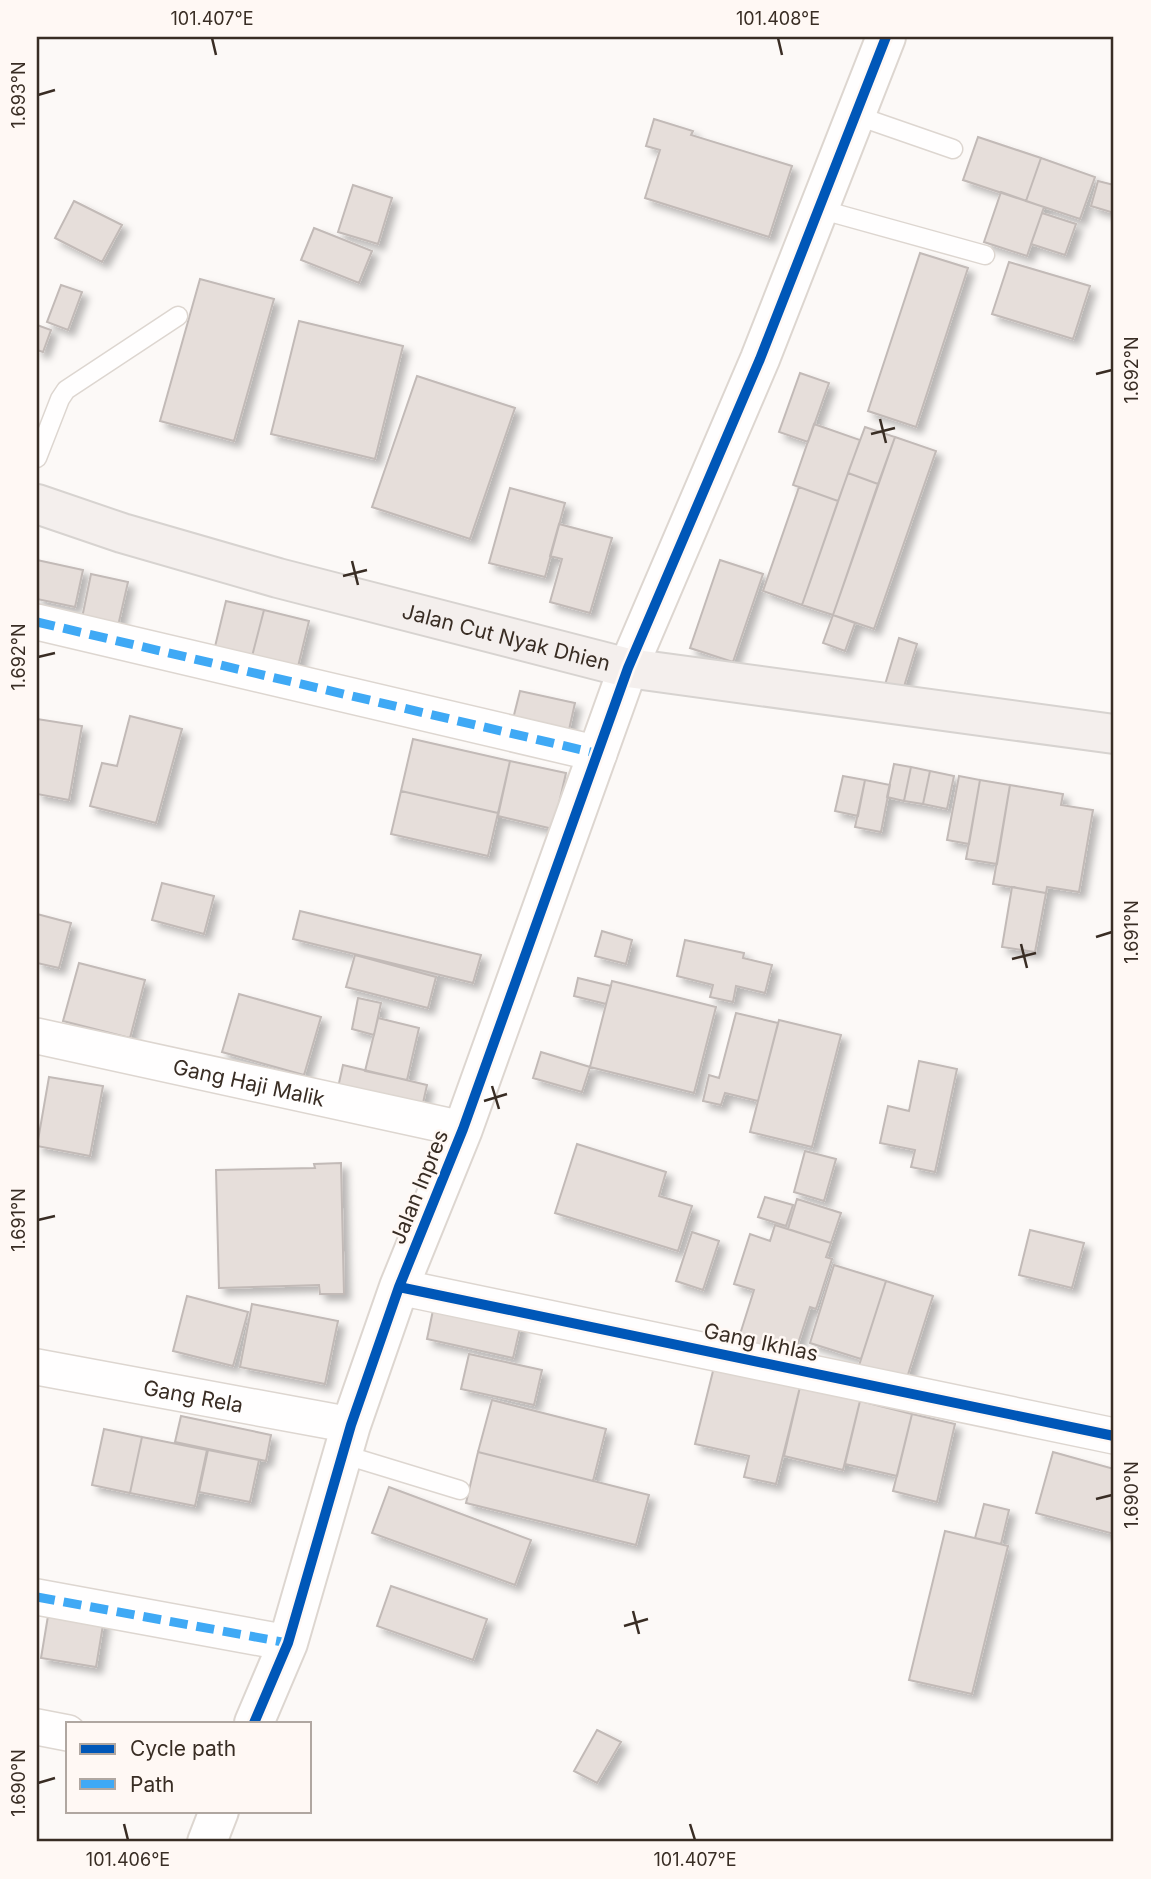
<svg xmlns="http://www.w3.org/2000/svg" width="1151" height="1879" font-family="Inter,sans-serif">
<defs>
<filter id="shadow"><feDropShadow dx="6" dy="6" stdDeviation="3.5" flood-color="#0004"/></filter>
</defs>
<rect width="100%" height="100%" fill="#fcf9f7"/>
<!-- building -->
<path fill="#e6deda" stroke="#c2bab7" stroke-width="2" filter="url(#shadow)" d="M 654,119 L 693,131 L 691,135 L 792,166 L 769,237 L 645,198 L 660,150 L 646,146 Z
M 978,137 L 1041,158 L 1026,201 L 963,180 Z
M 1041,158 L 1095,177 L 1080,219 L 1026,201 Z
M 1098,181 L 1114,185 L 1114,213 L 1091,206 Z
M 353,185 L 392,198 L 378,244 L 338,232 Z
M 1001,192 L 1044,207 L 1027,256 L 984,242 Z
M 74,201 L 122,225 L 102,262 L 55,238 Z
M 1042,213 L 1076,224 L 1065,255 L 1031,244 Z
M 314,228 L 372,251 L 359,283 L 301,260 Z
M 920,253 L 968,268 L 916,427 L 868,411 Z
M 1009,262 L 1090,286 L 1073,339 L 992,314 Z
M 200,279 L 274,299 L 234,441 L 160,421 Z
M 61,285 L 82,292 L 68,330 L 47,322 Z
M 299,321 L 403,346 L 375,459 L 271,434 Z
M 37,325 L 51,330 L 43,352 L 37,350 Z
M 800,373 L 829,383 L 808,442 L 779,432 Z
M 417,376 L 515,408 L 470,539 L 372,507 Z
M 814,424 L 860,440 L 838,501 L 793,485 Z
M 865,427 L 895,437 L 878,484 L 848,473 Z
M 895,437 L 936,451 L 874,629 L 833,615 Z
M 848,473 L 878,484 L 833,615 L 802,605 Z
M 799,487 L 838,501 L 802,605 L 763,591 Z
M 510,488 L 565,503 L 545,577 L 489,563 Z
M 559,524 L 612,538 L 590,613 L 550,602 L 562,559 L 550,556 Z
M 37,560 L 83,570 L 75,607 L 37,599 Z
M 720,560 L 763,574 L 733,662 L 690,648 Z
M 91,574 L 128,582 L 118,626 L 82,618 Z
M 226,601 L 264,610 L 249,668 L 212,659 Z
M 264,610 L 309,621 L 295,679 L 249,668 Z
M 833,615 L 855,623 L 845,651 L 823,643 Z
M 899,638 L 917,644 L 902,693 L 884,688 Z
M 520,691 L 575,703 L 566,743 L 510,731 Z
M 130,716 L 182,729 L 156,823 L 90,806 L 102,763 L 117,766 Z
M 37,719 L 82,726 L 69,800 L 37,794 Z
M 413,739 L 510,761 L 498,813 L 401,791 Z
M 510,761 L 566,773 L 553,829 L 498,816 Z
M 894,764 L 911,767 L 904,801 L 887,797 Z
M 911,767 L 930,771 L 923,804 L 904,801 Z
M 930,771 L 954,776 L 947,809 L 923,804 Z
M 843,776 L 865,780 L 858,816 L 835,811 Z
M 959,776 L 980,780 L 969,844 L 947,840 Z
M 865,780 L 890,785 L 881,832 L 855,827 Z
M 980,780 L 1010,785 L 997,864 L 966,859 Z
M 1010,785 L 1063,794 L 1061,805 L 1093,810 L 1079,892 L 1047,887 L 1046,893 L 993,884 Z
M 401,791 L 498,813 L 488,856 L 391,834 Z
M 162,883 L 214,896 L 204,934 L 152,920 Z
M 1012,887 L 1046,893 L 1035,952 L 1002,947 Z
M 300,911 L 481,955 L 473,983 L 293,939 Z
M 37,914 L 71,923 L 59,968 L 37,963 Z
M 602,931 L 632,940 L 626,964 L 595,956 Z
M 685,940 L 744,953 L 743,958 L 772,965 L 765,993 L 736,986 L 733,1002 L 710,997 L 713,985 L 677,976 Z
M 355,955 L 436,977 L 428,1008 L 346,987 Z
M 79,963 L 145,980 L 130,1038 L 63,1021 Z
M 578,978 L 611,986 L 606,1004 L 574,996 Z
M 612,981 L 716,1007 L 694,1093 L 590,1067 Z
M 239,994 L 321,1017 L 304,1075 L 222,1052 Z
M 358,998 L 381,1003 L 374,1035 L 352,1029 Z
M 736,1013 L 778,1023 L 758,1101 L 725,1093 L 721,1105 L 703,1101 L 709,1075 L 719,1078 Z
M 378,1018 L 419,1028 L 407,1080 L 365,1071 Z
M 779,1020 L 841,1035 L 812,1147 L 750,1132 Z
M 541,1052 L 590,1067 L 582,1092 L 533,1078 Z
M 919,1061 L 957,1069 L 935,1172 L 911,1167 L 915,1150 L 880,1143 L 888,1106 L 909,1111 Z
M 343,1065 L 427,1085 L 421,1112 L 337,1092 Z
M 49,1077 L 103,1086 L 90,1156 L 37,1146 Z
M 577,1144 L 666,1172 L 659,1196 L 692,1206 L 678,1251 L 555,1213 Z
M 805,1151 L 836,1159 L 824,1201 L 794,1192 Z
M 341,1163 L 344,1294 L 320,1294 L 319,1285 L 219,1288 L 216,1170 L 315,1168 L 314,1164 Z
M 765,1197 L 793,1205 L 786,1226 L 758,1217 Z
M 797,1199 L 841,1213 L 831,1243 L 788,1229 Z
M 775,1225 L 831,1243 L 826,1257 L 832,1259 L 816,1309 L 810,1307 L 791,1365 L 736,1347 L 754,1290 L 734,1284 L 750,1234 L 770,1241 Z
M 1030,1230 L 1084,1243 L 1072,1288 L 1019,1275 Z
M 692,1232 L 719,1241 L 703,1290 L 676,1281 Z
M 834,1265 L 886,1281 L 861,1359 L 810,1343 Z
M 886,1281 L 933,1296 L 903,1390 L 856,1375 Z
M 187,1296 L 248,1312 L 233,1366 L 173,1351 Z
M 436,1296 L 523,1315 L 513,1358 L 427,1339 Z
M 252,1304 L 338,1321 L 325,1384 L 240,1367 Z
M 469,1354 L 542,1370 L 534,1405 L 461,1389 Z
M 714,1367 L 800,1387 L 776,1484 L 744,1477 L 749,1456 L 695,1444 Z
M 800,1387 L 860,1401 L 843,1470 L 784,1456 Z
M 492,1400 L 606,1429 L 593,1481 L 478,1452 Z
M 860,1401 L 912,1414 L 897,1476 L 845,1464 Z
M 912,1414 L 955,1424 L 937,1502 L 893,1491 Z
M 181,1416 L 271,1435 L 266,1461 L 175,1442 Z
M 104,1429 L 142,1437 L 130,1493 L 92,1485 Z
M 142,1437 L 207,1450 L 195,1506 L 130,1493 Z
M 208,1450 L 259,1460 L 250,1502 L 199,1492 Z
M 478,1452 L 649,1495 L 636,1545 L 466,1503 Z
M 1053,1452 L 1114,1469 L 1114,1534 L 1036,1513 Z
M 389,1487 L 531,1540 L 515,1585 L 372,1533 Z
M 984,1504 L 1009,1510 L 1001,1544 L 975,1538 Z
M 945,1531 L 1008,1546 L 972,1694 L 909,1680 Z
M 391,1586 L 487,1619 L 473,1660 L 377,1626 Z
M 49,1610 L 104,1619 L 96,1667 L 41,1658 Z
M 597,1730 L 621,1742 L 597,1783 L 574,1771 Z"/>
<g fill="none" stroke-linecap="round" stroke-linejoin="round">
<!-- service casing -->
<g stroke="#ddd6d0" stroke-width="21">
<path id="service" d="M 855,115 L 953,149
M 819,209 L 985,255
M 37,458 L 60,399 L 66,390 L 178,316
M 342,1454 L 460,1490"/>
</g>
<!-- minor casing -->
<g stroke="#ddd6d0" stroke-width="38">
<g id="minor">
<path d="M 37,622 L 599,754"/>
<path id="s1" d="M 37,1036 L 463,1129"/>
<path d="M 399,1287 L 1114,1436"/>
<path id="s2" d="M 37,1367 L 351,1425"/>
<path d="M 37,1597 L 288,1643"/>
<path d="M 37,1727 L 68,1733"/>
</g>
</g>
<!-- tertiary casing -->
<g stroke="#ddd6d0" stroke-width="42">
<path id="tertiary" d="M 254,1723 L 288,1643 L 351,1425 L 399,1287 L 463,1129 L 628,668 L 760,359 L 886,37
M 207,1842 L 219,1811"/>
</g>
<!-- primary casing -->
<g stroke="#d7d3d0" stroke-width="42">
<g id="primary">
<path id="s3" d="M 37,504 L 122,533 L 278,578 L 628,668 L 1114,734"/>
</g>
</g>
<!-- service -->
<use href="#service" stroke="#fffefe" stroke-width="18"/>
<!-- minor -->
<use href="#minor" stroke="#fffefe" stroke-width="35"/>
<!-- tertiary -->
<use href="#tertiary" stroke="#fffefe" stroke-width="38"/>
<!-- primary -->
<use href="#primary" stroke="#f4efed" stroke-width="38"/>
<!-- quiet -->
<path stroke="#3fa9f5" stroke-width="9" stroke-dasharray="18 9" stroke-linecap="butt" d="M 37,622 L 599,754
M 37,1597 L 288,1643"/>
<!-- cycleway casing -->
<g stroke="#fff8f4" stroke-width="15">
<path id="cycleway" d="M 399,1287 L 1114,1436
M 254,1723 L 288,1643 L 351,1425 L 399,1287 L 463,1129 L 628,668 L 760,359 L 886,37"/>
</g>
<!-- cycleway -->
<use href="#cycleway" stroke="#0057b8" stroke-width="10"/>
</g>
<!-- ticks -->
<path fill="none" stroke="#392d24" stroke-width="2.5" d="M 212,38 L 216,55M 778,38 L 782,55M 38,95 L 55,90M 1096,374 L 1112,370M 880,419 L 886,443M 871,434 L 895,428M 352,561 L 358,585M 343,576 L 367,570M 38,657 L 55,653M 1096,937 L 1112,932M 1021,944 L 1027,968M 1012,959 L 1036,953M 492,1086 L 499,1109M 484,1101 L 507,1094M 38,1220 L 55,1216M 1096,1499 L 1112,1495M 633,1611 L 639,1634M 624,1626 L 648,1619M 38,1783 L 55,1778M 124,1824 L 128,1840M 690,1824 L 695,1840"/>
<g text-anchor="middle" dominant-baseline="central" stroke-width="5" stroke-linejoin="round" paint-order="stroke">
<!-- street labels -->
<g font-size="21" fill="#392d24" stroke="#fff8f4">
<text stroke="none"><textPath href="#s3" startOffset="488">Jalan Cut Nyak Dhien</textPath></text>
<text stroke="none"><textPath href="#s1" startOffset="217">Gang Haji Malik</textPath></text>
<text transform="translate(419 1187) rotate(-68)">Jalan Inpres</text>
<text transform="translate(761 1342) rotate(12)">Gang Ikhlas</text>
<text stroke="none"><textPath href="#s2" startOffset="159">Gang Rela</textPath></text>
</g>
</g>
<!-- border -->
<rect width="1151" height="1879" fill="none" stroke="#fff8f4" stroke-width="77"/>
<!-- legend -->
<rect x="66" y="1722" width="245" height="91" fill="#fff8f4" stroke="#b0a7a1" stroke-width="2"/>
<rect x="80" y="1744" width="35" height="10" fill="#0057b8" stroke="#b0a7a1" stroke-width="2"/>
<text x="130" y="1756" font-size="21" fill="#392d24">Cycle path</text>
<rect x="80" y="1779" width="35" height="10" fill="#3fa9f5" stroke="#b0a7a1" stroke-width="2"/>
<text x="130" y="1792" font-size="21" fill="#392d24">Path</text>
<rect x="38" y="38" width="1074" height="1802" fill="none" stroke="#392d24" stroke-width="2.5"/>
<g font-size="18" text-anchor="middle" fill="#392d24">
<text x="212" y="25">101.407°E</text>
<text x="778" y="25">101.408°E</text>
<text transform="translate(19 95) rotate(-90)" y="6">1.693°N</text>
<text transform="translate(1132 370) rotate(-90)" y="6">1.692°N</text>
<text transform="translate(19 657) rotate(-90)" y="6">1.692°N</text>
<text transform="translate(1132 932) rotate(-90)" y="6">1.691°N</text>
<text transform="translate(19 1220) rotate(-90)" y="6">1.691°N</text>
<text transform="translate(1132 1495) rotate(-90)" y="6">1.690°N</text>
<text transform="translate(19 1783) rotate(-90)" y="6">1.690°N</text>
<text x="128" y="1866">101.406°E</text>
<text x="695" y="1866">101.407°E</text>
</g>
</svg>
